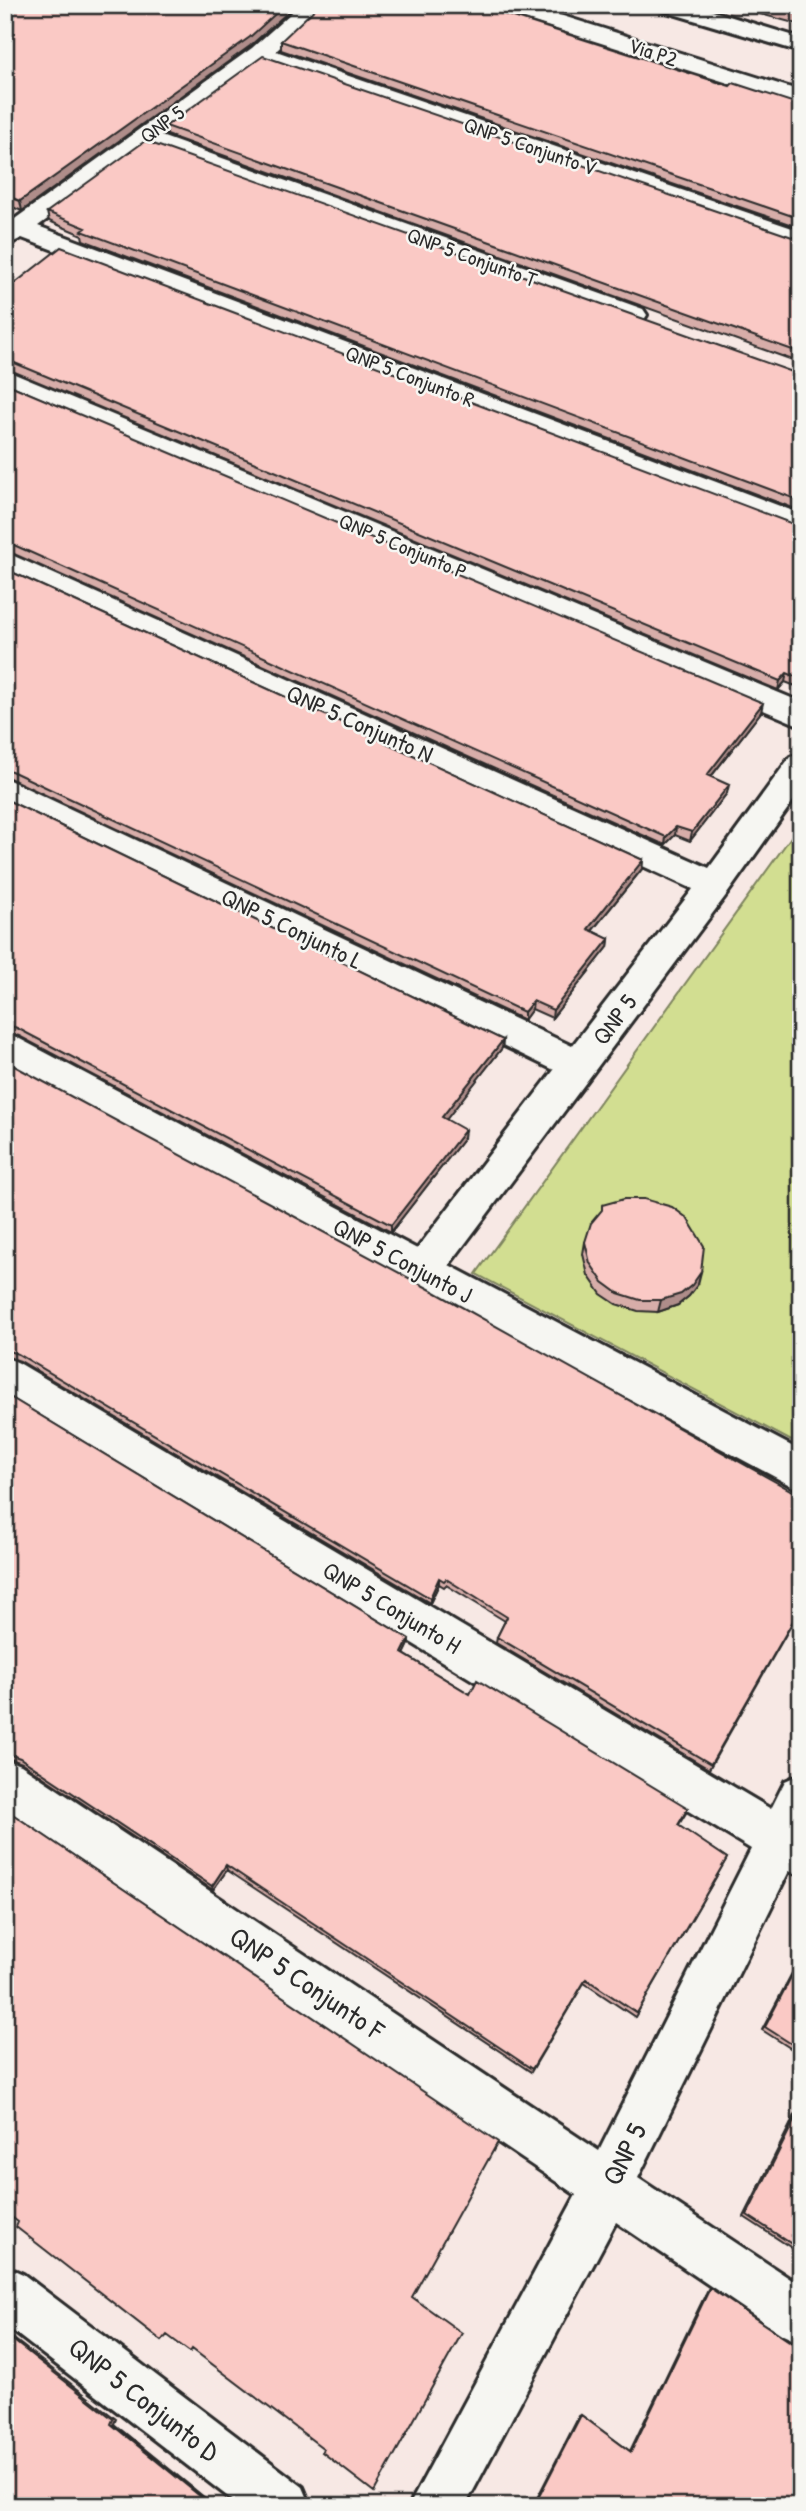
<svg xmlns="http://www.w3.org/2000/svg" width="806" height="2511" font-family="'Patrick Hand',sans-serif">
<rect width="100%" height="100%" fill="#f7e8e4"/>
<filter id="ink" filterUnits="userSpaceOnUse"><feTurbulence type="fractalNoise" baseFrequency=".0143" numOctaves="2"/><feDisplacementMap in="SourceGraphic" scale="14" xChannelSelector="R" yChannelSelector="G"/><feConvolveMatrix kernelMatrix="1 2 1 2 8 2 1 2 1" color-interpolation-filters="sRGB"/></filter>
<g filter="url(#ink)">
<!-- green -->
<path fill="#d2de91" stroke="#7e845e" stroke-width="2" d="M 801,823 L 801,1446 L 476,1274 Z"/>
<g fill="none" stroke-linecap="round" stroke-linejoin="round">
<!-- street casing -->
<g stroke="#2b2b2b" stroke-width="6">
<path id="street" d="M 300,5 L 325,5 L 276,51 L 801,231 L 801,248 L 263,62 L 161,136 L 643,309 L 647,315 L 643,321 L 634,323 L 625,321 L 146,147 L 38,226 L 801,514 L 801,534 L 22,238 L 5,246 L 5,226 L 252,48 Z
M 5,370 L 801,702 L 801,726 L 5,388 Z
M 5,552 L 709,868 L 790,757 L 801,754 L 801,790 L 727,894 L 449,1265 L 801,1451 L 801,1491 L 5,1065 L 5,1034 L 18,1038 L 417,1249 L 554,1070 L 5,804 L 5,778 L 572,1046 L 693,889 L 5,574 Z
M 5,1357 L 19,1363 L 771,1809 L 785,1781 L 801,1774 L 801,1876 L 789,1871 L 638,2178 L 801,2286 L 801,2343 L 783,2335 L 616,2222 L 465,2506 L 409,2506 L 576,2195 L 5,1808 L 5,1759 L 21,1765 L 599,2151 L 751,1849 L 5,1396 Z
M 5,2266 L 23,2274 L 303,2487 L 311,2506 L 240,2506 L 5,2325 Z"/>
</g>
<!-- secondary casing -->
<g stroke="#2b2b2b" stroke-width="6">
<path id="secondary" d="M 493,5 L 528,5 L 801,91 L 801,106 L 496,10 Z
M 657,5 L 693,5 L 801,38 L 801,52 L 660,10 Z"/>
</g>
<!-- street -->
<use href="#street" fill="#f6f6f2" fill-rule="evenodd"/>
<!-- secondary -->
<use href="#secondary" fill="#f6f6f2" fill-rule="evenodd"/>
</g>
<!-- wall -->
<path fill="#d7ada9" stroke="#2b2b2b" stroke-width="2" d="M 5,5 L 250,46 L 22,211 L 5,204 Z
M 727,5 L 801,5 L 801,25 Z
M 281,41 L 730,86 L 801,105 L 801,228 L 281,50 Z
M 166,126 L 801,240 L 801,363 L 167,135 Z
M 47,212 L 801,375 L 801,511 L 83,240 L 82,235 L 49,221 Z
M 5,285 L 801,527 L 801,688 L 785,682 L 778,690 L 5,368 Z
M 5,383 L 761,712 L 711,777 L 727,793 L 690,841 L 675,835 L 665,845 L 5,550 Z
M 5,569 L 643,860 L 642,869 L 592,931 L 609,939 L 608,947 L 552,1018 L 532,1009 L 524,1020 L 5,776 Z
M 5,799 L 503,1040 L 502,1048 L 446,1119 L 464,1138 L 391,1232 L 19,1036 L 5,1032 Z
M 5,1061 L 801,1608 L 709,1769 L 496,1643 L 497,1637 L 505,1621 L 446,1585 L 444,1587 L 439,1584 L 430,1603 L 20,1361 L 5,1356 Z
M 585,1242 L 698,1284 L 689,1296 L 678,1305 L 658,1312 L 638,1311 L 616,1304 L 601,1294 L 588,1275 L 583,1254 Z
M 5,1394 L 409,1639 L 409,1644 L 404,1654 L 470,1694 L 686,1813 L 678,1826 L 727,1858 L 635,2017 L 584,1983 L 531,2072 L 227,1870 L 213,1890 L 22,1763 L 5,1757 Z
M 801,1956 L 801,2055 L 762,2030 Z
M 801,2103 L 801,2254 L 744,2217 Z
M 710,2288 L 801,2506 L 533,2506 L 579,2416 L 581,2415 L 630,2451 L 708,2289 Z"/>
<!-- shaded-wall -->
<path fill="#af8d8a" stroke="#2b2b2b" stroke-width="2" d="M 285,5 L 296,5 L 250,46 L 22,211 L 20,201 Z
M 787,673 L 785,682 L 778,690 L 780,681 Z
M 763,703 L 761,712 L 705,784 L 707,775 Z
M 729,785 L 727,793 L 690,841 L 692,832 Z
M 676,827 L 675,835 L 665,845 L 666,837 Z
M 643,860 L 642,869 L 587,937 L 588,929 Z
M 609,939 L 608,947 L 552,1018 L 553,1010 Z
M 533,1001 L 532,1009 L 524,1020 L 524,1012 Z
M 503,1040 L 502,1048 L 442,1125 L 442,1117 Z
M 465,1130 L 464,1138 L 391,1232 L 391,1225 Z
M 701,1272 L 698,1284 L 689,1296 L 678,1305 L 658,1312 L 661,1300 Z
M 439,1578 L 439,1584 L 430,1603 L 430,1598 Z
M 409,1639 L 409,1644 L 402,1659 L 402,1653 Z
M 226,1865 L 227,1870 L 213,1890 L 212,1886 Z
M 5,2332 L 116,2419 L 114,2424 L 215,2506 L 212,2506 L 111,2424 L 5,2334 Z"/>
<!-- building -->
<path fill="#fac9c5" stroke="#2b2b2b" stroke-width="2" d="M 5,5 L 285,5 L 250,37 L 20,201 L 5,195 Z
M 319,5 L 476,5 L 730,86 L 733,83 L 801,105 L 801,219 L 281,41 Z
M 768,5 L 801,5 L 801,14 Z
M 263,56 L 801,240 L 801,353 L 166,126 Z
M 145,141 L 801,375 L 801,501 L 82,231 L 86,228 L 47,212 Z
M 61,247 L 801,527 L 801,679 L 787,673 L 780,681 L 5,359 L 5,285 L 10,287 Z
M 5,383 L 763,703 L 707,775 L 729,785 L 692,832 L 676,827 L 666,837 L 5,541 Z
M 5,569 L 643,860 L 588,929 L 609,939 L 553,1010 L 533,1001 L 524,1012 L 5,768 Z
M 5,799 L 503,1040 L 442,1117 L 465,1130 L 391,1225 L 17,1028 L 5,1024 Z
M 5,1061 L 433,1291 L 801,1496 L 801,1607 L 711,1764 L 497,1637 L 507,1617 L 446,1579 L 444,1581 L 439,1578 L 430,1598 L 18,1354 L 5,1350 Z
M 624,1199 L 644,1199 L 672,1207 L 687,1218 L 704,1246 L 701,1272 L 692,1285 L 681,1294 L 661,1300 L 640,1300 L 618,1293 L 603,1282 L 590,1263 L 585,1242 L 591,1223 L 602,1210 L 602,1205 Z
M 5,1394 L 409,1639 L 402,1653 L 470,1694 L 477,1680 L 688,1808 L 678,1825 L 727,1858 L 637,2013 L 586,1979 L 532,2069 L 226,1865 L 212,1886 L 20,1758 L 5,1753 Z
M 5,1809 L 498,2142 L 412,2297 L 462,2333 L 374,2492 L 322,2452 L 324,2449 L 192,2349 L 190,2352 L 167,2335 L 162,2341 L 16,2227 L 18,2222 L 5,2212 Z
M 801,1958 L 801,2050 L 765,2027 Z
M 801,2107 L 801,2250 L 747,2215 Z
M 710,2288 L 801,2349 L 801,2506 L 534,2506 L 581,2415 L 631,2452 Z
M 5,2334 L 113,2419 L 111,2424 L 212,2506 L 5,2506 Z"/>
</g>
<g text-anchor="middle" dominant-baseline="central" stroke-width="5" stroke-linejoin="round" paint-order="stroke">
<!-- far-street labels -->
<g font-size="21" fill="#2b2b2b" stroke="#f6f6f2">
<text transform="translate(653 52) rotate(18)">Via P2</text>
<text transform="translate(162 124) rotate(-36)">QNP 5</text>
<text transform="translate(530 146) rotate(19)">QNP 5 Conjunto V</text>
<text transform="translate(472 257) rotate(20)">QNP 5 Conjunto T</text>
<text transform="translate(410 376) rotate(21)">QNP 5 Conjunto R</text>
<text transform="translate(403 546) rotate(23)">QNP 5 Conjunto P</text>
</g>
<!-- street labels -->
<g font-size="24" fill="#2b2b2b" stroke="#f6f6f2">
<text transform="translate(360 723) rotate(24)">QNP 5 Conjunto N</text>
<text transform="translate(292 928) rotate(26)">QNP 5 Conjunto L</text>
<text transform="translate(614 1019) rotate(-53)">QNP 5</text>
<text transform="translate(403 1260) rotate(28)">QNP 5 Conjunto J</text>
<text transform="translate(392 1607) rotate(31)">QNP 5 Conjunto H</text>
</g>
<!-- near-street labels -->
<g font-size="28" fill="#2b2b2b" stroke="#f6f6f2">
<text transform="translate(307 1983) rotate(34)">QNP 5 Conjunto F</text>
<text transform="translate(624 2154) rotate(-64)">QNP 5</text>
<text transform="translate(144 2399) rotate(38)">QNP 5 Conjunto D</text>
</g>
</g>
<!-- margin -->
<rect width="806" height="2511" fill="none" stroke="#f6f6f2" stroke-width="28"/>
<rect x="14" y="14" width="778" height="2483" fill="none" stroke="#2b2b2b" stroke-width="2.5" filter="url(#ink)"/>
</svg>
